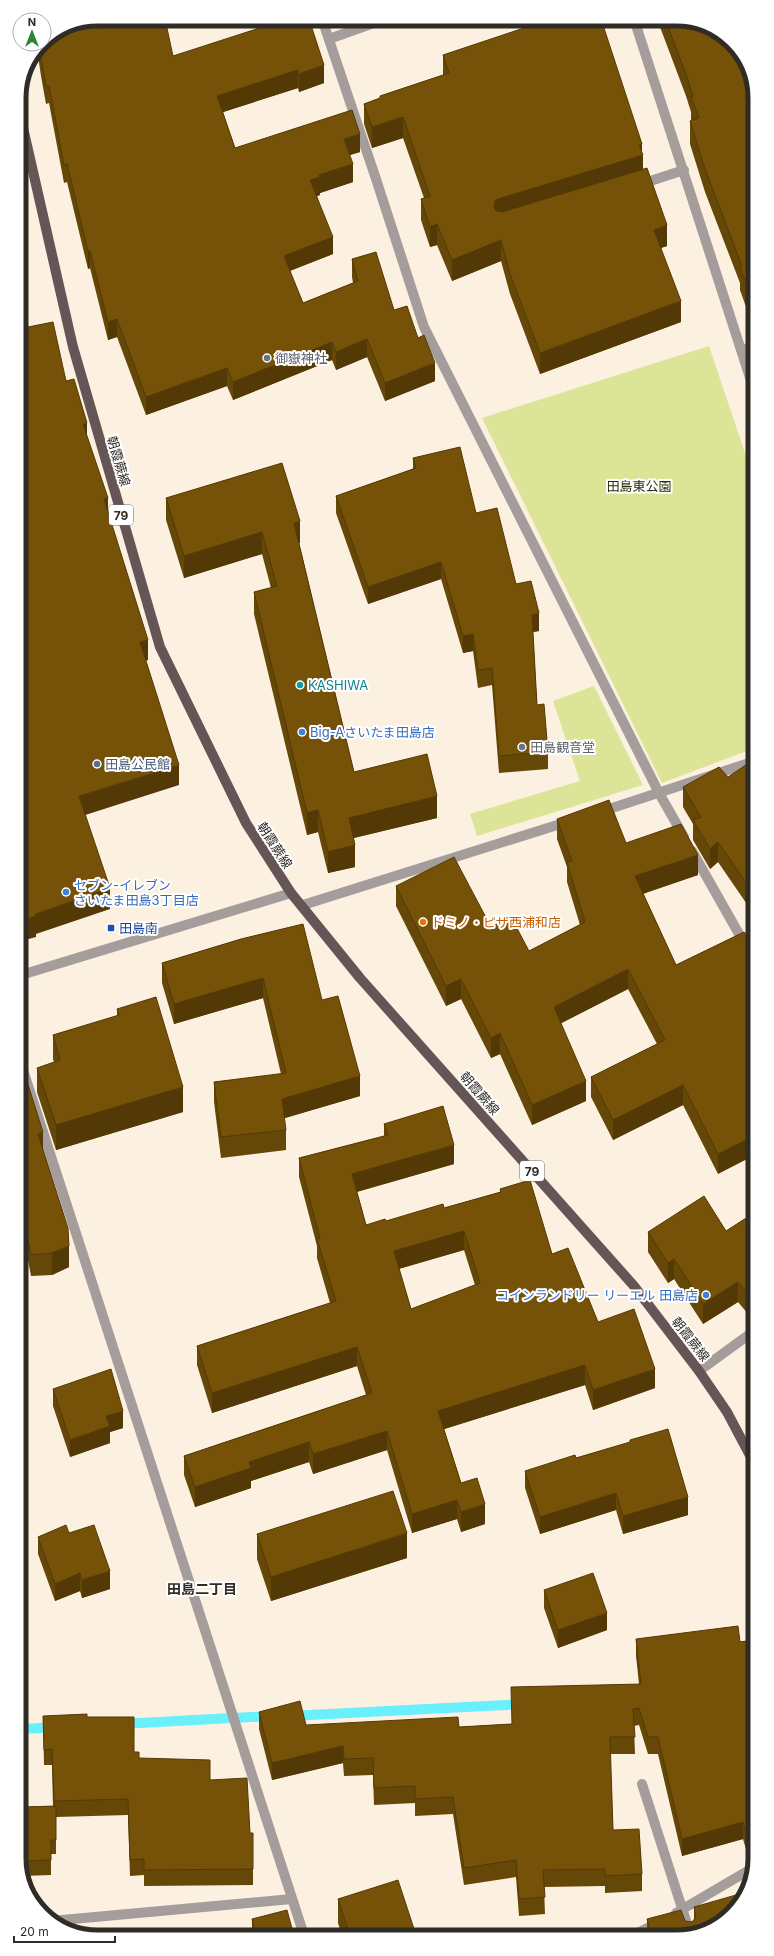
<svg xmlns="http://www.w3.org/2000/svg" width="774" height="1956" font-family="Inter,'Noto Sans JP',sans-serif">
<rect width="100%" height="100%" fill="#fcf1e0"/>
<!-- green -->
<path fill="#dbe497" d="M 709,346 L 752,474 L 752,749 L 662,783 L 482,418 Z
M 594,686 L 643,785 L 477,836 L 470,814 L 580,781 L 553,701 Z"/>
<g fill="none" stroke-linecap="round" stroke-linejoin="round">
<!-- stream -->
<path stroke="#6aeffd" stroke-width="10" d="M 290,1716 L 524,1704
M 120,1724 L 272,1716
M 23,1729 L 57,1727"/>
<!-- minor -->
<path stroke="#a59c9c" stroke-width="10" d="M 322,19 L 376,179 L 424,327 L 659,793 L 684,837
M 634,19 L 752,384
M 329,39 L 385,19
M 638,185 L 684,170
M 741,350 L 752,347
M 600,812 L 752,762
M 692,851 L 739,934 L 753,954
M 303,905 L 570,821
M 21,975 L 291,893
M 21,1064 L 304,1935
M 699,1371 L 754,1331
M 642,1784 L 690,1933
M 676,1913 L 751,1869
M 51,1921 L 292,1899
M 638,1933 L 659,1922"/>
<!-- major -->
<path stroke="#655556" stroke-width="10" d="M 19,110 L 73,347 L 160,647 L 246,823 L 291,893 L 360,978 L 634,1286 L 699,1371 L 727,1412 L 754,1463"/>
</g>
<!-- wall -->
<path fill="#654708" fill-rule="evenodd" d="M 657,19 L 681,19 L 751,73 L 751,321 L 740,290 L 740,283 L 705,192 L 690,144 L 690,121 L 691,121 L 691,112 L 686,96 Z
M 276,27 L 324,83 L 299,92 L 298,88 L 223,112 L 235,148 L 360,152 L 349,155 L 353,182 L 320,193 L 320,195 L 317,196 L 333,254 L 290,271 L 303,303 L 353,283 L 352,277 L 352,259 L 418,338 L 435,381 L 385,401 L 367,357 L 336,370 L 332,360 L 233,400 L 227,386 L 146,415 L 117,337 L 108,340 L 90,268 L 88,269 L 67,182 L 64,183 L 49,103 L 46,104 L 41,76 L 37,49 L 41,44 L 95,29 L 173,56 Z
M 443,55 L 642,152 L 643,169 L 667,246 L 661,248 L 681,322 L 540,374 L 510,294 L 501,261 L 452,281 L 437,245 L 430,247 L 421,220 L 421,199 L 424,198 L 403,138 L 372,148 L 364,124 L 364,104 L 380,98 L 380,96 L 443,75 Z
M 413,458 L 476,513 L 516,584 L 539,631 L 533,632 L 537,705 L 548,752 L 548,769 L 499,773 L 492,685 L 478,688 L 473,651 L 463,653 L 441,579 L 368,604 L 336,513 L 336,496 L 413,469 Z
M 166,498 L 300,543 L 299,543 L 354,772 L 437,818 L 354,838 L 355,867 L 328,873 L 318,832 L 307,835 L 254,614 L 254,592 L 271,588 L 262,554 L 184,578 L 166,520 Z
M 752,761 L 753,913 L 718,862 L 710,869 L 693,840 L 693,824 L 683,807 L 683,787 L 728,777 Z
M 557,819 L 626,843 L 698,875 L 643,894 L 676,965 L 744,932 L 718,1174 L 683,1105 L 613,1140 L 591,1097 L 591,1077 L 657,1044 L 628,989 L 561,1023 L 586,1101 L 532,1125 L 500,1054 L 491,1058 L 461,999 L 446,1006 L 396,906 L 396,886 L 491,927 L 529,951 L 580,925 L 567,882 L 567,867 L 557,839 Z
M 241,939 L 322,1000 L 360,1096 L 284,1118 L 286,1130 L 286,1150 L 221,1158 L 214,1102 L 214,1082 L 281,1074 L 263,998 L 174,1024 L 162,983 L 162,963 Z
M 117,1009 L 183,1112 L 56,1150 L 37,1092 L 37,1068 L 54,1062 L 53,1059 L 53,1035 L 117,1016 Z
M 384,1124 L 454,1164 L 357,1192 L 366,1225 L 386,1221 L 444,1208 L 500,1192 L 500,1189 L 552,1254 L 598,1322 L 655,1388 L 593,1410 L 585,1385 L 444,1429 L 461,1483 L 485,1524 L 461,1532 L 457,1519 L 412,1533 L 387,1450 L 313,1474 L 309,1462 L 251,1481 L 251,1488 L 195,1507 L 184,1475 L 184,1456 L 366,1395 L 357,1366 L 212,1413 L 197,1365 L 197,1346 L 330,1303 L 317,1258 L 317,1246 L 299,1177 L 299,1158 L 384,1136 ZM 464,1250 L 475,1285 L 411,1309 L 399,1269 Z
M 43,1149 L 69,1267 L 52,1275 L 31,1276 L 28,1260 L 22,1262 Z
M 754,1213 L 754,1321 L 738,1302 L 703,1324 L 674,1279 L 668,1283 L 648,1252 L 648,1232 L 726,1231 Z
M 53,1389 L 123,1428 L 110,1432 L 110,1443 L 70,1457 L 53,1406 Z
M 630,1440 L 688,1515 L 623,1534 L 616,1510 L 540,1534 L 525,1488 L 525,1471 L 576,1458 L 630,1443 Z
M 69,1533 L 110,1589 L 82,1598 L 80,1591 L 55,1601 L 38,1554 L 38,1537 Z
M 257,1534 L 407,1558 L 271,1601 L 257,1559 Z
M 544,1590 L 607,1630 L 558,1648 L 544,1608 Z
M 636,1639 L 740,1642 L 754,1640 L 755,1858 L 753,1864 L 750,1863 L 743,1839 L 682,1856 L 658,1754 L 648,1754 L 639,1725 L 634,1726 L 635,1754 L 610,1754 L 613,1830 L 642,1874 L 642,1891 L 605,1893 L 605,1886 L 544,1887 L 545,1914 L 519,1916 L 516,1877 L 464,1885 L 453,1814 L 415,1816 L 415,1803 L 374,1805 L 373,1775 L 344,1776 L 343,1763 L 272,1780 L 259,1729 L 259,1712 L 306,1725 L 459,1727 L 511,1724 L 639,1684 L 636,1656 Z
M 43,1716 L 87,1717 L 134,1752 L 139,1758 L 210,1780 L 250,1833 L 253,1833 L 253,1885 L 144,1886 L 144,1875 L 130,1876 L 128,1815 L 56,1817 L 56,1854 L 51,1854 L 51,1875 L 23,1876 L 23,1807 L 53,1806 L 52,1765 L 44,1765 Z
M 338,1899 L 416,1935 L 342,1935 L 338,1923 Z
M 694,1907 L 701,1933 L 647,1931 L 647,1919 L 685,1921 L 692,1922 L 694,1920 Z
M 252,1919 L 294,1936 L 254,1936 L 252,1928 Z"/>
<!-- shaded-wall -->
<path fill="#533906" d="M 324,65 L 324,83 L 299,92 L 299,74 Z
M 298,70 L 298,88 L 217,114 L 217,96 Z
M 403,117 L 403,138 L 372,148 L 372,127 Z
M 360,134 L 360,152 L 344,157 L 344,139 Z
M 642,144 L 642,156 L 643,155 L 643,176 L 495,222 L 494,207 L 495,201 L 498,199 Z
M 353,164 L 353,182 L 320,193 L 320,195 L 310,198 L 310,180 L 319,175 Z
M 437,224 L 437,245 L 430,247 L 430,227 Z
M 667,225 L 667,246 L 654,250 L 654,230 Z
M 333,237 L 333,254 L 284,273 L 284,256 Z
M 501,240 L 501,261 L 452,281 L 452,260 Z
M 88,251 L 90,251 L 90,268 L 88,269 Z
M 681,301 L 681,322 L 540,374 L 540,353 Z
M 117,319 L 117,337 L 108,340 L 108,322 Z
M 367,339 L 367,357 L 336,370 L 336,352 Z
M 332,342 L 332,360 L 233,400 L 233,382 Z
M 435,363 L 435,381 L 385,401 L 385,383 Z
M 227,368 L 227,386 L 146,415 L 146,397 Z
M 87,423 L 87,443 L 83,424 Z
M 108,498 L 108,518 L 104,499 Z
M 300,521 L 300,543 L 294,544 L 294,523 Z
M 262,532 L 262,554 L 184,578 L 184,556 Z
M 441,562 L 441,579 L 368,604 L 368,587 Z
M 539,613 L 539,631 L 532,632 L 532,615 Z
M 473,634 L 473,651 L 463,653 L 463,636 Z
M 148,640 L 148,660 L 140,663 L 140,642 Z
M 179,765 L 179,785 L 79,817 L 79,796 Z
M 437,796 L 437,818 L 349,839 L 349,818 Z
M 318,810 L 318,832 L 307,835 L 307,813 Z
M 718,842 L 718,862 L 710,869 L 710,849 Z
M 355,845 L 355,867 L 328,873 L 328,852 Z
M 698,855 L 698,875 L 635,896 L 635,876 Z
M 110,888 L 110,909 L 36,934 L 36,937 L 21,941 L 21,921 L 35,914 Z
M 628,969 L 628,989 L 554,1027 L 554,1007 Z
M 263,978 L 263,998 L 174,1024 L 174,1004 Z
M 461,979 L 461,999 L 446,1006 L 446,986 Z
M 500,1033 L 500,1054 L 491,1058 L 491,1038 Z
M 360,1076 L 360,1096 L 282,1119 L 282,1099 Z
M 586,1081 L 586,1101 L 532,1125 L 532,1105 Z
M 683,1085 L 683,1105 L 613,1140 L 613,1120 Z
M 183,1087 L 183,1112 L 56,1150 L 56,1125 Z
M 43,1132 L 43,1153 L 38,1134 Z
M 753,1136 L 753,1156 L 718,1174 L 718,1154 Z
M 454,1145 L 454,1164 L 352,1193 L 352,1174 Z
M 464,1231 L 464,1250 L 394,1270 L 394,1251 Z
M 28,1239 L 28,1260 L 22,1262 L 22,1241 Z
M 69,1246 L 69,1267 L 52,1275 L 52,1253 Z
M 674,1259 L 674,1279 L 668,1283 L 668,1263 Z
M 738,1282 L 738,1302 L 703,1324 L 703,1304 Z
M 357,1347 L 357,1366 L 212,1413 L 212,1393 Z
M 585,1365 L 585,1385 L 438,1431 L 438,1411 Z
M 655,1369 L 655,1388 L 593,1410 L 593,1390 Z
M 123,1411 L 123,1428 L 110,1432 L 110,1443 L 70,1457 L 70,1440 L 106,1416 Z
M 387,1431 L 387,1450 L 313,1474 L 313,1454 Z
M 309,1442 L 309,1462 L 251,1481 L 251,1488 L 195,1507 L 195,1487 L 249,1462 Z
M 616,1493 L 616,1510 L 540,1534 L 540,1517 Z
M 688,1497 L 688,1515 L 623,1534 L 623,1516 Z
M 457,1500 L 457,1519 L 412,1533 L 412,1514 Z
M 485,1504 L 485,1524 L 461,1532 L 461,1512 Z
M 407,1533 L 407,1558 L 271,1601 L 271,1577 Z
M 110,1571 L 110,1589 L 82,1598 L 82,1580 Z
M 80,1573 L 80,1591 L 55,1601 L 55,1584 Z
M 607,1613 L 607,1630 L 558,1648 L 558,1630 Z
M 343,1746 L 343,1763 L 272,1780 L 272,1763 Z
M 743,1822 L 743,1839 L 682,1856 L 682,1839 Z"/>
<!-- building -->
<path fill="#765209" stroke="#533906" fill-rule="evenodd" d="M 143,19 L 165,19 L 173,56 L 275,23 L 276,27 L 301,19 L 309,19 L 324,65 L 299,74 L 298,70 L 217,96 L 235,148 L 352,110 L 360,134 L 344,139 L 353,164 L 319,175 L 320,177 L 310,180 L 333,237 L 284,256 L 303,303 L 358,281 L 352,259 L 376,252 L 394,310 L 407,306 L 418,338 L 424,335 L 435,363 L 385,383 L 367,339 L 336,352 L 332,342 L 233,382 L 227,368 L 146,397 L 117,319 L 108,322 L 90,251 L 88,251 L 67,164 L 64,165 L 49,86 L 46,86 L 41,58 L 39,46 L 41,44 L 44,44 L 44,41 L 68,25 L 93,20 L 95,29 Z
M 551,19 L 601,19 L 642,144 L 639,145 L 643,155 L 498,199 L 495,201 L 494,207 L 496,211 L 502,212 L 647,168 L 667,225 L 654,230 L 681,301 L 540,353 L 510,274 L 501,240 L 452,260 L 437,224 L 430,227 L 421,199 L 430,196 L 403,117 L 372,127 L 364,104 L 380,98 L 380,96 L 449,73 L 443,55 Z
M 665,19 L 681,19 L 724,36 L 751,73 L 751,298 L 740,267 L 742,266 L 705,169 L 690,121 L 699,118 L 691,97 L 693,96 L 686,74 Z
M 19,191 L 21,191 L 23,328 L 53,322 L 66,381 L 74,379 L 87,423 L 83,424 L 108,498 L 104,499 L 148,640 L 140,642 L 179,765 L 79,796 L 110,888 L 35,914 L 36,916 L 21,921 Z
M 460,447 L 476,513 L 497,508 L 516,584 L 531,581 L 539,613 L 532,615 L 537,705 L 544,704 L 548,752 L 499,756 L 492,668 L 478,670 L 473,634 L 463,636 L 441,562 L 368,587 L 336,496 L 416,468 L 413,458 Z
M 282,463 L 300,521 L 294,523 L 354,772 L 427,754 L 437,796 L 349,818 L 355,845 L 328,852 L 318,810 L 307,813 L 254,592 L 277,586 L 262,532 L 184,556 L 166,498 Z
M 752,761 L 753,893 L 718,842 L 710,849 L 693,820 L 701,817 L 683,787 L 719,767 L 728,777 Z
M 609,800 L 626,843 L 681,824 L 698,855 L 635,876 L 676,965 L 744,932 L 750,940 L 753,940 L 753,1136 L 718,1154 L 683,1085 L 613,1120 L 591,1077 L 665,1040 L 628,969 L 554,1007 L 586,1081 L 532,1105 L 500,1033 L 491,1038 L 461,979 L 446,986 L 396,886 L 454,857 L 491,927 L 511,917 L 529,951 L 585,922 L 567,862 L 572,861 L 557,819 Z
M 303,924 L 322,1000 L 338,996 L 360,1076 L 282,1099 L 286,1130 L 221,1137 L 214,1082 L 286,1073 L 263,978 L 174,1004 L 162,963 L 241,939 Z
M 156,997 L 183,1087 L 56,1125 L 37,1068 L 60,1060 L 53,1035 L 119,1015 L 117,1009 Z
M 25,1075 L 43,1132 L 38,1134 L 68,1228 L 69,1246 L 52,1253 L 31,1255 L 28,1239 L 22,1241 L 21,1076 Z
M 443,1106 L 454,1145 L 352,1174 L 366,1225 L 385,1219 L 386,1221 L 443,1204 L 444,1208 L 501,1192 L 500,1189 L 530,1180 L 552,1254 L 568,1248 L 598,1322 L 634,1309 L 655,1369 L 593,1390 L 585,1365 L 438,1411 L 461,1483 L 477,1478 L 485,1504 L 461,1512 L 457,1500 L 412,1514 L 387,1431 L 313,1454 L 309,1442 L 249,1462 L 251,1468 L 195,1487 L 184,1456 L 372,1393 L 357,1347 L 212,1393 L 197,1346 L 336,1301 L 317,1239 L 320,1238 L 299,1158 L 388,1135 L 384,1124 ZM 464,1231 L 480,1283 L 411,1309 L 394,1251 Z
M 704,1196 L 726,1231 L 754,1213 L 754,1301 L 738,1282 L 703,1304 L 674,1259 L 668,1263 L 648,1232 Z
M 111,1369 L 123,1411 L 106,1416 L 110,1426 L 70,1440 L 53,1389 Z
M 668,1429 L 688,1497 L 623,1516 L 616,1493 L 540,1517 L 525,1471 L 575,1455 L 576,1458 L 630,1442 L 630,1440 Z
M 393,1491 L 407,1533 L 271,1577 L 257,1534 Z
M 66,1525 L 69,1533 L 94,1525 L 110,1571 L 82,1580 L 80,1573 L 55,1584 L 38,1537 Z
M 593,1573 L 607,1613 L 558,1630 L 544,1590 Z
M 738,1626 L 740,1642 L 754,1640 L 755,1848 L 750,1846 L 743,1822 L 682,1839 L 658,1737 L 648,1737 L 639,1708 L 633,1709 L 635,1737 L 610,1737 L 613,1830 L 639,1829 L 642,1874 L 605,1876 L 605,1869 L 543,1870 L 545,1897 L 519,1899 L 516,1860 L 464,1868 L 453,1797 L 415,1799 L 415,1786 L 374,1788 L 373,1758 L 344,1759 L 343,1746 L 272,1763 L 259,1712 L 300,1701 L 306,1725 L 458,1717 L 459,1727 L 512,1724 L 511,1687 L 641,1684 L 636,1639 Z
M 87,1714 L 87,1717 L 134,1717 L 134,1752 L 139,1752 L 139,1758 L 210,1760 L 210,1780 L 247,1778 L 250,1833 L 253,1833 L 253,1869 L 144,1870 L 144,1859 L 130,1860 L 128,1799 L 54,1801 L 52,1749 L 44,1750 L 43,1716 Z
M 56,1806 L 56,1840 L 51,1840 L 51,1860 L 23,1861 L 23,1807 Z
M 398,1880 L 416,1935 L 350,1935 L 338,1899 Z
M 743,1893 L 739,1906 L 701,1933 L 640,1933 L 650,1930 L 647,1919 L 681,1910 L 685,1921 L 692,1922 L 696,1917 L 694,1907 Z
M 287,1910 L 294,1936 L 256,1936 L 252,1919 Z"/>
<!-- markers -->
<g fill="#6b7280" stroke="#fff" stroke-width="1.5">
<circle cx="267" cy="358" r="4"/>
<circle cx="522" cy="747" r="4"/>
</g>
<circle fill="#0f9aa8" stroke="#fff" stroke-width="1.5" cx="300" cy="685" r="4"/>
<g fill="#3f7fe0" stroke="#fff" stroke-width="1.5">
<circle cx="302" cy="732" r="4"/>
<circle cx="66" cy="892" r="4"/>
<circle cx="706" cy="1295" r="4"/>
</g>
<circle fill="#5c6f8a" stroke="#fff" stroke-width="1.5" cx="97" cy="764" r="4"/>
<circle fill="#e8710a" stroke="#fff" stroke-width="1.5" cx="423" cy="922" r="4"/>
<rect fill="#1a4fb4" stroke="#fff" stroke-width="1.5" x="107" y="924" width="8" height="8" rx="2"/>
<g text-anchor="middle" dominant-baseline="central" stroke-width="4" stroke-linejoin="round" paint-order="stroke">
<!-- shield labels -->
<g fill="#fff" stroke="#6d6b66" stroke-width="1">
<rect x="109" y="505" width="24" height="20" rx="3"/>
<rect x="520" y="1161" width="24" height="20" rx="3"/>
</g>
<g font-size="12" font-weight="bold" fill="#2f2b25">
<text x="121" y="515">79</text>
<text x="532" y="1171">79</text>
</g>
<!-- worship labels -->
<g font-size="13" fill="#5b616d" stroke="#fff" text-anchor="start">
<text x="275" y="358">御嶽神社</text>
<text x="530" y="747">田島観音堂</text>
</g>
<!-- street labels -->
<g font-size="13" fill="#2f2b25" stroke="#fff">
<text transform="translate(119 461) rotate(74)">朝霞蕨線</text>
<text transform="translate(275 845) rotate(57)">朝霞蕨線</text>
<text transform="translate(480 1093) rotate(49)">朝霞蕨線</text>
<text transform="translate(691 1339) rotate(52)">朝霞蕨線</text>
</g>
<!-- park labels -->
<g font-size="13" fill="#292c04" stroke="#fff">
<text x="639" y="486">田島東公園</text>
</g>
<!-- culture labels -->
<g font-size="13" fill="#0d838f" stroke="#fff" text-anchor="start">
<text x="308" y="685">KASHIWA</text>
</g>
<!-- shop labels -->
<g font-size="13" fill="#366cbe" stroke="#fff" text-anchor="start">
<text x="310" y="732">Big-Aさいたま田島店</text>
<text x="74" y="885">セブン-イレブン<tspan x="74" dy="15">さいたま田島3丁目店</tspan></text>
<text x="698" y="1295" text-anchor="end">コインランドリー リーエル 田島店</text>
</g>
<!-- service labels -->
<g font-size="13" fill="#4e5e75" stroke="#fff" text-anchor="start">
<text x="105" y="764">田島公民館</text>
</g>
<!-- food labels -->
<g font-size="13" fill="#c56008" stroke="#fff" text-anchor="start">
<text x="431" y="922">ドミノ・ピザ西浦和店</text>
</g>
<!-- transit labels -->
<g font-size="13" fill="#164399" stroke="#fff" text-anchor="start">
<text x="119" y="928">田島南</text>
</g>
<!-- neighbourhood labels -->
<g font-size="14" font-weight="bold" fill="#2f2b25" stroke="#fff">
<text x="202" y="1588">田島二丁目</text>
</g>
</g>
<!-- crop -->
<path d="M0 0H774V1956H0ZM98 26H676A72 72 0 0 1 748 98V1858A72 72 0 0 1 676 1930H98A72 72 0 0 1 26 1858V98A72 72 0 0 1 98 26Z" fill="#fff" fill-rule="evenodd"/>
<path fill="none" stroke="#2f2b25" stroke-width="5" d="M98 26H676A72 72 0 0 1 748 98V1858A72 72 0 0 1 676 1930H98A72 72 0 0 1 26 1858V98A72 72 0 0 1 98 26Z"/>
<!-- north arrow -->
<g transform="translate(32 32)"><circle r="19" fill="#ffffff" stroke="#acaaa8"/>
<path d="M0-3L7 15L0 10L-7 15Z" fill="#2c8636"/>
<text y="-6" font-size="11" font-weight="bold" text-anchor="middle" fill="#2f2b25">N</text>
</g>
<!-- scale -->
<path d="M14 1936v6h101v-6" fill="none" stroke="#2f2b25" stroke-width="2"/>
<text x="20" y="1936" font-size="12" fill="#2f2b25" stroke="#ffffff" stroke-width="3" paint-order="stroke">20 m</text>
</svg>
